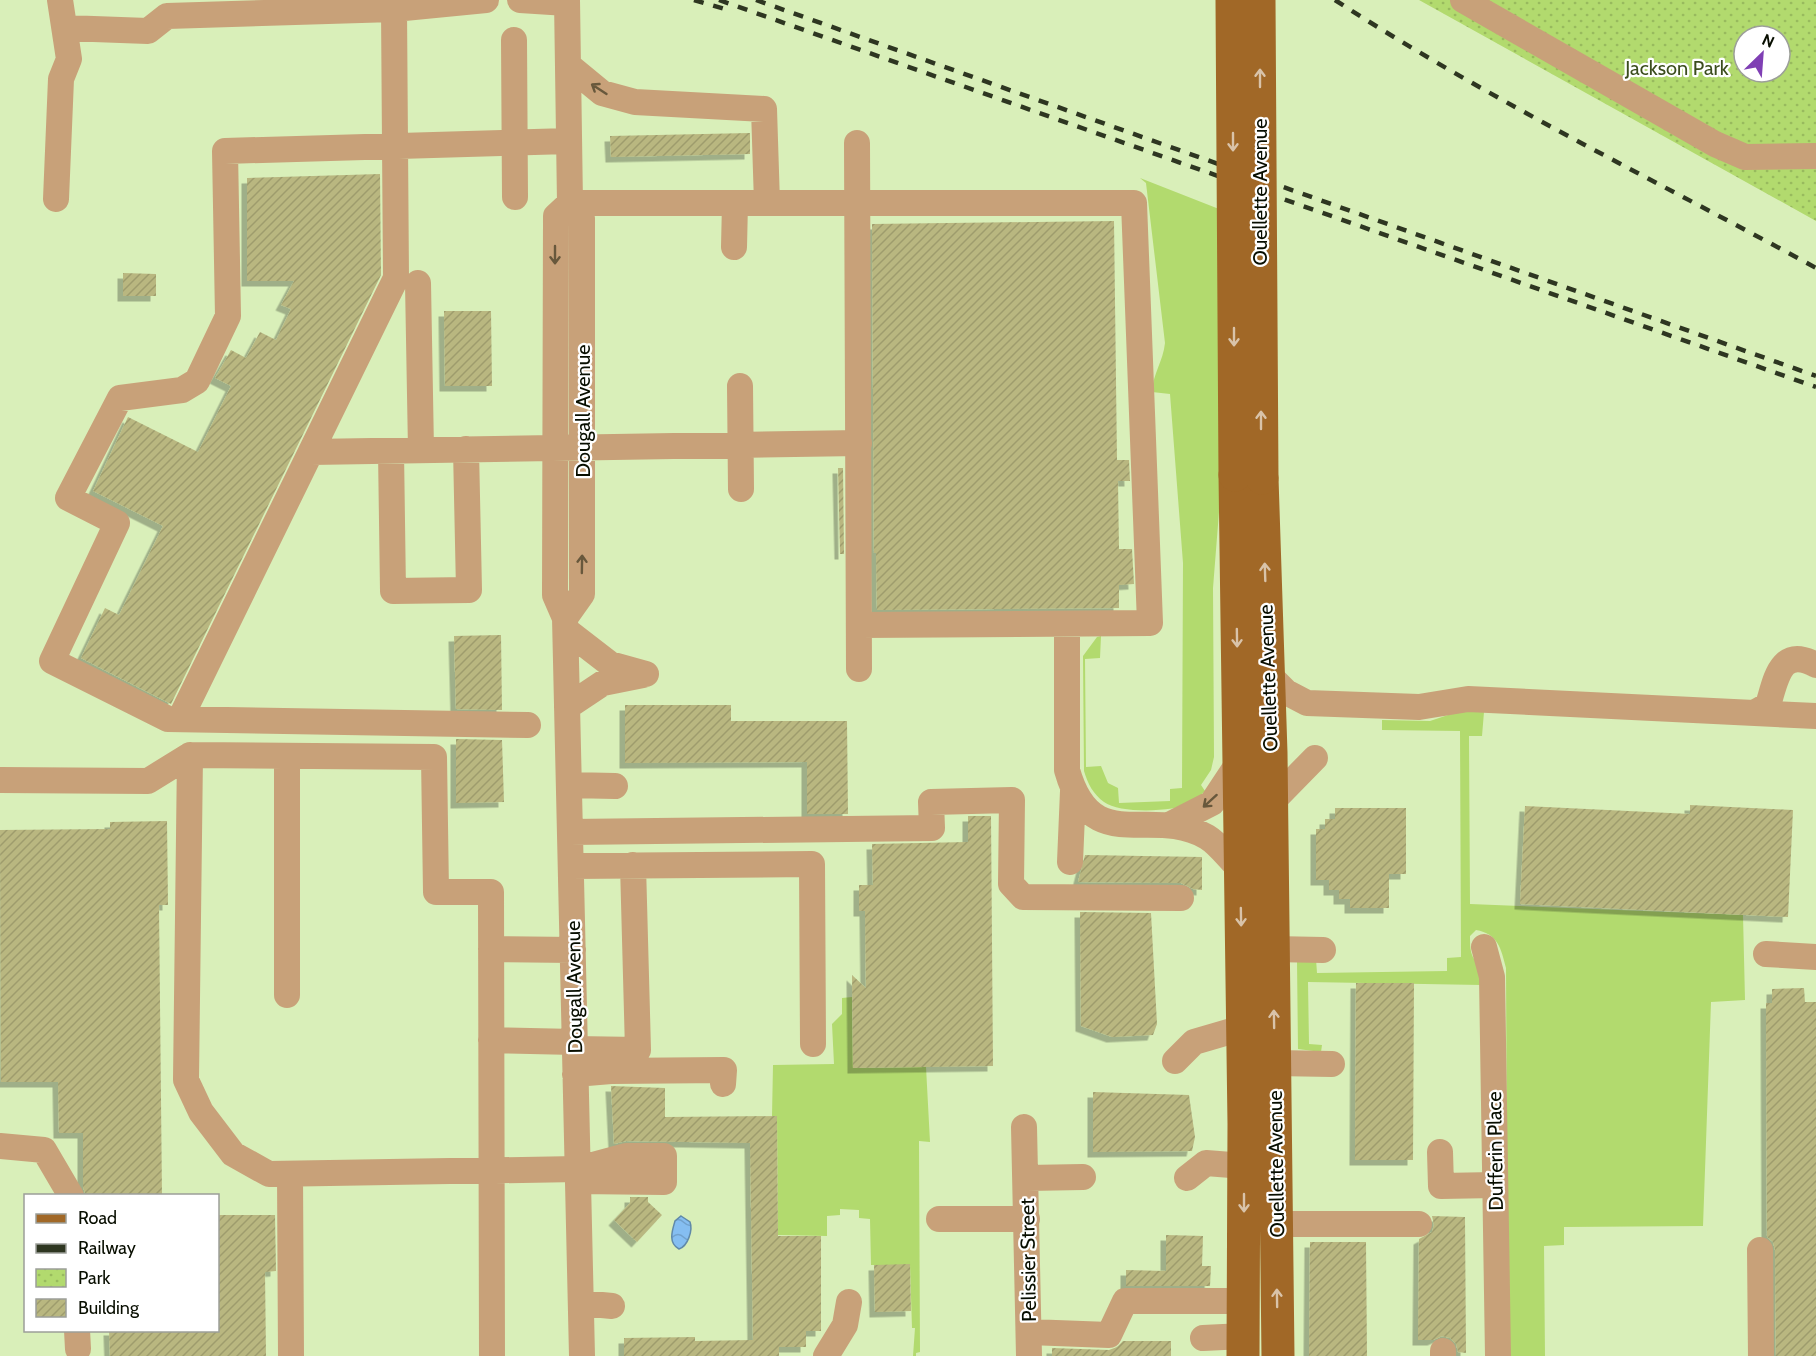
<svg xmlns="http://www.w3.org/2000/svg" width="1816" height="1356" font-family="Cabin,sans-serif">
<defs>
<pattern id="park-dots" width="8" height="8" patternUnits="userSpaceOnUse" patternTransform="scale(1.5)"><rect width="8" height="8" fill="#b2da6e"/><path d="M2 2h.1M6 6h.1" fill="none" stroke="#98ba5e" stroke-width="1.8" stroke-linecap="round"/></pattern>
<pattern id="water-waves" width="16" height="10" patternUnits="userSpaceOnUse" patternTransform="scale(1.5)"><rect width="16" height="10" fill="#85bef1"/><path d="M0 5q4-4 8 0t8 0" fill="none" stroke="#71a2cd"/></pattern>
<pattern id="building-hatch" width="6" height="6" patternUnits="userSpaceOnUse" patternTransform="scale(1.5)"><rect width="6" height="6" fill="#b9b780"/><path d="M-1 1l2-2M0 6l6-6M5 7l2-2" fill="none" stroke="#9e9c6d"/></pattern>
<filter id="shadow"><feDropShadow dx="-5.5" dy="5.5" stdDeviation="0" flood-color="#0004"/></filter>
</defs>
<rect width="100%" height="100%" fill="#d9efb9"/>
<!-- green -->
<path fill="#b2da6e" d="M 1140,178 L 1219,209 L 1219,512 L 1213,588 L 1214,757 L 1211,770 L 1201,785 L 1205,791 C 1201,795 1196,800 1191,803 C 1174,812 1120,814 1104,802 C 1093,794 1088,784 1084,771 L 1083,656 L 1097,637 L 1101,636 L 1100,658 L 1085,659 L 1086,767 L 1101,766 L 1108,783 L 1118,788 L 1119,803 L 1170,801 L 1170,789 L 1182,788 L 1183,563 L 1170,394 L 1152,392 C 1153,373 1163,362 1165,343 L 1146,183 Z
M 1460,711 L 1484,712 L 1482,736 L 1469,736 L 1470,904 L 1743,915 L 1745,1000 L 1711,1002 L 1703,1226 L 1564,1227 L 1564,1245 L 1544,1246 L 1545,1356 L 1508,1356 L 1506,968 C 1501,948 1498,934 1476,930 L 1470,936 C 1470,949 1470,957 1480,966 L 1482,985 L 1308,982 L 1309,1044 L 1322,1045 L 1321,1052 L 1298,1049 L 1297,961 L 1316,959 L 1317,973 L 1447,971 L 1447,958 L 1461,957 L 1460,731 L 1382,730 L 1382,720 L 1430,721 Z
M 852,997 L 853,1068 L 926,1067 L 930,1142 L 919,1141 L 920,1352 L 916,1353 L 916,1356 L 913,1356 L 915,1328 L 912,1328 L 910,1265 L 871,1265 L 870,1219 L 859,1218 L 859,1210 L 840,1209 L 840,1215 L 827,1216 L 827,1236 L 778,1235 L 777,1116 L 772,1116 L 773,1065 L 834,1064 L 832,1024 L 842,1014 L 842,998 Z"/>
<!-- park -->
<path fill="url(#park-dots)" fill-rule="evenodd" d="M 1419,0 L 1816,0 L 1816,221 ZM 1744,36 L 1780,36 L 1780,72 L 1744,72 Z"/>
<!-- water -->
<path fill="url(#water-waves)" stroke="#6089a9" stroke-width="1.5" d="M 681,1216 L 690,1222 C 693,1230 688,1246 679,1249 C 668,1243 672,1231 675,1221 Z"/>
<!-- building -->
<path fill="url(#building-hatch)" filter="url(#shadow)" d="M 750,133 L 750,154 L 611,157 L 610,136 Z
M 380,174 L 381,275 L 171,704 L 81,658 L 105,608 L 119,615 L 163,526 L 93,491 L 128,417 L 198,452 L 231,386 L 215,378 L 231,350 L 246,358 L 260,332 L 276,340 L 291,309 L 281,305 L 294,281 L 247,281 L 247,178 Z
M 1114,221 L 1117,460 L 1129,460 L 1130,481 L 1118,481 L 1119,549 L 1132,549 L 1134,584 L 1119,585 L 1119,608 L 877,610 L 876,553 L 874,553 L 872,224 Z
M 123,273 L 156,274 L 156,296 L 123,296 Z
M 444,311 L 491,311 L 492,386 L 445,386 Z
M 838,468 L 843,468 L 844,554 L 840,554 Z
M 501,635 L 502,710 L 456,709 L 454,636 Z
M 625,705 L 731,705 L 731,721 L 847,721 L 848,814 L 807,814 L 807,762 L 625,763 Z
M 456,739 L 502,740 L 504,802 L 456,803 Z
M 1690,805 L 1793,810 L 1788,917 L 1520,904 L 1525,806 L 1690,814 Z
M 1335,808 L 1406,808 L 1406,874 L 1389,874 L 1389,908 L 1350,908 L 1350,899 L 1339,899 L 1339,890 L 1329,890 L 1329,880 L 1316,880 L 1316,829 L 1325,829 L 1325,819 L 1335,819 Z
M 968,816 L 991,816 L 993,1066 L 853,1068 L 852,975 L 866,988 L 865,911 L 859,911 L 859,885 L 873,885 L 872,844 L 968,842 Z
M 167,821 L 168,905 L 159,905 L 162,1196 L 86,1196 L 83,1187 L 83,1133 L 59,1133 L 58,1082 L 1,1082 L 0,830 L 110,829 L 110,822 Z
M 1085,855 L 1202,857 L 1202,890 L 1193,889 L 1181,883 L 1078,882 Z
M 1080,912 L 1151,913 L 1157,1024 L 1153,1035 L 1112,1037 L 1081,1026 Z
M 1356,983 L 1414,983 L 1413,1160 L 1355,1160 Z
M 1804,988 L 1805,1002 L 1816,1002 L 1816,1356 L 1776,1356 L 1775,1250 L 1773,1242 L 1767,1237 L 1766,1003 L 1772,1003 L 1772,989 Z
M 611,1086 L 665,1088 L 665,1117 L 777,1116 L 778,1236 L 821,1236 L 821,1331 L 806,1331 L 806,1347 L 779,1347 L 779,1356 L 624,1356 L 624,1338 L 695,1337 L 695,1341 L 753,1340 L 750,1143 L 626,1141 L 614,1144 Z
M 1093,1092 L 1189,1095 L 1195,1137 L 1192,1151 L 1093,1152 Z
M 630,1197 L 648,1197 L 648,1202 L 662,1215 L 637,1242 L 614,1220 L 630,1203 Z
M 218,1215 L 275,1215 L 276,1271 L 265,1272 L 266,1356 L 110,1356 L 109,1330 L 218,1330 Z
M 1432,1216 L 1465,1217 L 1466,1353 L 1458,1352 L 1456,1344 L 1450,1338 L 1442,1336 L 1433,1340 L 1418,1340 L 1419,1239 L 1432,1232 L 1434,1225 Z
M 1166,1235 L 1203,1236 L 1202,1266 L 1211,1266 L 1210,1286 L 1126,1286 L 1126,1270 L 1166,1271 Z
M 1310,1242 L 1366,1242 L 1367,1356 L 1309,1356 Z
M 910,1264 L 911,1311 L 875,1312 L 874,1265 Z
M 1123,1341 L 1171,1341 L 1171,1356 L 1052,1356 L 1052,1348 L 1109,1350 L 1117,1347 Z"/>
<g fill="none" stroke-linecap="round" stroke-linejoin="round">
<!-- minor -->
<path stroke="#c8a179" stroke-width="26" d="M 520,0 L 567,3
M 1463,0 L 1715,144 L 1745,157 L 1816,156
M 66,28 L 148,31 L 167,16 L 394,9 L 486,0
M 514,40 L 515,197
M 568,65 L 602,93 L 635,102 L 764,109 L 767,203
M 857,143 L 859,669
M 56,199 L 61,79 L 69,59 L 60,0
M 570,203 L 1134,203 L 1150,623 L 860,625
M 570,203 L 556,216 L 555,595 L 565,618 L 582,1356
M 734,247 L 735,203
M 418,283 L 421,450
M 740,386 L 741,489
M 391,451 L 393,591 L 469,590 L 466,449
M 311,452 L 859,443
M 565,618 L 582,594 L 582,218 L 570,203 L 567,0
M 1067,624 L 1067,770 C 1092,859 1151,804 1207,837 C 1219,844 1230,860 1240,869
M 566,630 L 610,664 L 646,674
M 1268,674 L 1286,692 L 1307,703 L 1419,707 L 1468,699 L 1816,716
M 567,707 L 603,683 L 643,675
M 1754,713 L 1768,705 C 1776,680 1780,645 1816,665
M 180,719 L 396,278 L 394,9
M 528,725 L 168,719 L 52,661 L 117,523 L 68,498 L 120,398 L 182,390 L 197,381 L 228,316 L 225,151 L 569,141
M 190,755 L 186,1080 L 201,1112 L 233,1154 L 269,1174 L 578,1169 L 626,1156 L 664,1156 L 664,1182 L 578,1181
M 287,756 L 287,995
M 0,780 L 148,781 L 190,755 L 434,757 L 436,892 L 491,892 L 492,1356
M 569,785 L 615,786
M 1271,803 L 1315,758
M 1169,825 L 1212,803 L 1239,762
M 570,832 L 932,828 L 931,802 L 1012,800 L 1011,884 L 1023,897 L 1181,898
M 1070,862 L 1073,791
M 571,866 L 812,864 L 813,1044
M 1484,947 L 1492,977 L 1498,1356
M 491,949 L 573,950
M 1273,949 L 1323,950
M 1766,954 L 1816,957
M 491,1040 L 575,1042
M 575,1049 L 638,1050 L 633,865
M 1175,1061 L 1194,1042 L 1242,1028
M 1275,1063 L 1332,1064
M 575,1074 L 611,1071 L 724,1070 L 723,1084
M 1024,1127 L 1029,1356
M 0,1146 L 44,1150 L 71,1196
M 1440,1152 L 1441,1186 L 1495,1185
M 290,1174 L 291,1356
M 1027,1178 L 1083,1177
M 1187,1178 L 1206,1163 L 1244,1166
M 939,1219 L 1027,1219
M 1277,1224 L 1419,1224
M 1760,1250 L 1761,1356
M 581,1303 L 612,1306
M 77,1330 L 78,1349
M 1029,1332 L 1109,1335 L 1125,1301 L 1244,1301
M 1203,1338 L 1244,1336
M 1443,1351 L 1443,1356
M 826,1356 L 845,1325 L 849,1302"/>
<!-- major -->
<path stroke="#a16827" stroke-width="33" d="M 1235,475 L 1244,1124 L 1243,1356
M 1262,478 L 1271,753 L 1278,1356"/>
<!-- rail -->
<path stroke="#2e3621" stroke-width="4.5" stroke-dasharray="10 10" stroke-linecap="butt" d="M 694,0 L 728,10
M 719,0 L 1816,387
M 756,0 L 1816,376
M 1335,0 C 1489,100 1655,180 1816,268"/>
<!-- major-bridge -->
<path stroke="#a16827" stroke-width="33" d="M 1232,0 L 1235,475
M 1259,0 L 1262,478"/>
</g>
<!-- one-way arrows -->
<defs><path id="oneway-shaft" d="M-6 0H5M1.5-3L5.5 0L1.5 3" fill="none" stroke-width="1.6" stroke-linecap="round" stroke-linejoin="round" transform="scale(1.5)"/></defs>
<g stroke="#d9c3a9">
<use href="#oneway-shaft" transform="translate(1260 78) rotate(-90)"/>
<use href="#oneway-shaft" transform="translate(1233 142) rotate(90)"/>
<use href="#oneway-shaft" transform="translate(1234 337) rotate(90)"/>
<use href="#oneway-shaft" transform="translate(1261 420) rotate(-90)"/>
<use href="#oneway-shaft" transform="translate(1265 572) rotate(-92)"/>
<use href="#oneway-shaft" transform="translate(1237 638) rotate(89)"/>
<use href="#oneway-shaft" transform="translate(1241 917) rotate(89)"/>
<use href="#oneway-shaft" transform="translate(1274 1019) rotate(-91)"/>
<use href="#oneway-shaft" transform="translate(1244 1203) rotate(90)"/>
<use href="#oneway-shaft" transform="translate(1277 1298) rotate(-91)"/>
</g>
<g stroke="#68583c">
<use href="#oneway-shaft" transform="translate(599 89) rotate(-147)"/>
<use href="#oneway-shaft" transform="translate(555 255) rotate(90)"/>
<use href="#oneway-shaft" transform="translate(582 564) rotate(-89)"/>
<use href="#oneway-shaft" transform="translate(1210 801) rotate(138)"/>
</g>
<g text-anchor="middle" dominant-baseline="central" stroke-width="4.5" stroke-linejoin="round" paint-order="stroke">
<!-- park labels -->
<g font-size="20" fill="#3b4d1d" stroke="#fff">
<text x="1677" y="68">Jackson Park</text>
</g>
<!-- street labels -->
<g font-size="20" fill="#080e00" stroke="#fff">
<text transform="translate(1260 192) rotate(-90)">Ouellette Avenue</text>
<text transform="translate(583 411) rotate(-90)">Dougall Avenue</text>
<text transform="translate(1268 678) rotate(-92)">Ouellette Avenue</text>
<text transform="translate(574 987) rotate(-91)">Dougall Avenue</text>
<text transform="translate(1495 1151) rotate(-91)">Dufferin Place</text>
<text transform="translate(1276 1164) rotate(-91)">Ouellette Avenue</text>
<text transform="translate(1028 1260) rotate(-91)">Pelissier Street</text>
</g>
</g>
<!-- legend -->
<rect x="24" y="1194" width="195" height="138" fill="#ffffff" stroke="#9c9f99" stroke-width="1.5"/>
<rect x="36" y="1214" width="30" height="9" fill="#a16827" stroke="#9c9f99" stroke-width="1.5"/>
<text x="78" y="1224" font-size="18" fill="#080e00">Road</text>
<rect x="36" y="1244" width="30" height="9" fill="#2e3621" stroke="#9c9f99" stroke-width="1.5"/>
<text x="78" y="1254" font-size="18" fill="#080e00">Railway</text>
<rect x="36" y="1269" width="30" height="18" fill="url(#park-dots)" stroke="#9c9f99" stroke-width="1.5"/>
<text x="78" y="1284" font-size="18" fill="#080e00">Park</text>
<rect x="36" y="1299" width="30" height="18" fill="url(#building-hatch)" stroke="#9c9f99" stroke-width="1.5"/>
<text x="78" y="1314" font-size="18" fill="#080e00">Building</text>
<!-- north arrow -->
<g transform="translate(1762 54) rotate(25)"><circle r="28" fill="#ffffff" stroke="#9c9f99" stroke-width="1.5"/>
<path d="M0-4.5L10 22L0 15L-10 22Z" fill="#7f3fb4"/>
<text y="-9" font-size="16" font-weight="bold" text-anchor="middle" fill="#080e00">N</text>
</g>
</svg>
